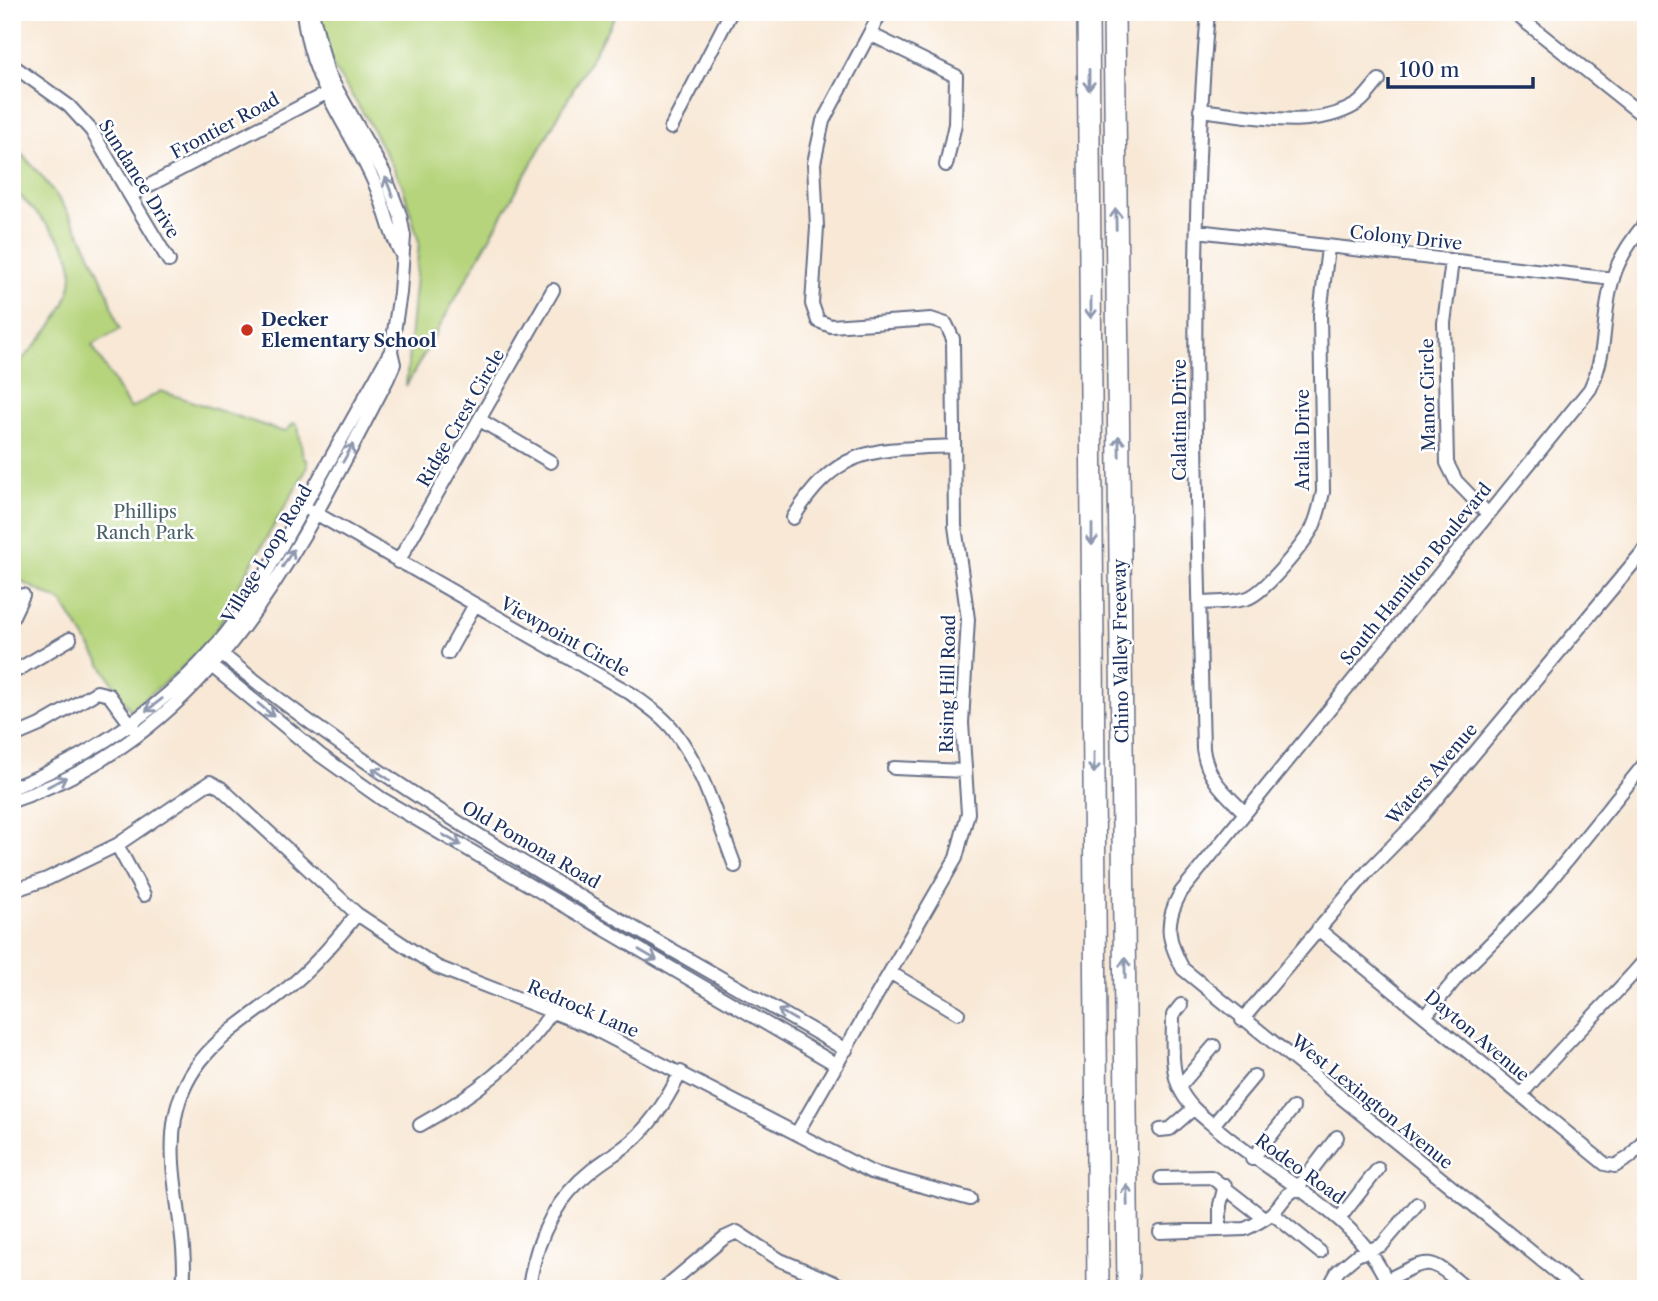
<svg xmlns="http://www.w3.org/2000/svg" width="1658" height="1301" font-family="'Libre Caslon Text',serif">
<rect width="100%" height="100%" fill="#fff"/>
<filter id="ink" filterUnits="userSpaceOnUse"><feTurbulence type="fractalNoise" baseFrequency=".0143" numOctaves="2"/><feDisplacementMap in="SourceGraphic" scale="14" xChannelSelector="R" yChannelSelector="G"/><feConvolveMatrix kernelMatrix="1 2 1 2 8 2 1 2 1" color-interpolation-filters="sRGB"/></filter>
<filter id="wash" filterUnits="userSpaceOnUse"><feTurbulence type="fractalNoise" baseFrequency=".00686" numOctaves="4" result="noise"/><feDisplacementMap in="SourceGraphic" scale="28" xChannelSelector="R" yChannelSelector="G"/><feGaussianBlur stdDeviation="1.57" result="paint"/><feColorMatrix in="noise" values="0 0 0 0 0 0 0 0 0 0 0 0 0 0 0 0 0 1.4 0 .05"/><feComposite in="paint" operator="in"/></filter>
<g filter="url(#wash)">
<rect width="100%" height="100%" fill="#f8e8d5"/>
<!-- green -->
<path fill="#b6d47b" stroke="#68826c" stroke-width="2" d="M 318,12 L 617,12 L 406,386 L 419,242 L 402,184 L 367,119 L 327,57 Z
M 12,145 C 58,187 84,236 108,293 C 113,305 114,318 120,329 L 92,345 L 130,409 L 161,391 L 281,431 L 286,431 L 294,423 L 298,426 L 303,457 L 307,460 L 308,467 L 227,606 C 220,643 159,687 130,710 L 62,602 L 12,577 L 12,370 C 41,340 89,294 66,249 C 55,229 27,205 12,187 Z"/>
</g>
<g filter="url(#ink)">
<g fill="none" stroke-linecap="round" stroke-linejoin="round">
<!-- minor casing -->
<g stroke="#687088" stroke-width="16">
<path id="minor" d="M 303,12 C 311,84 346,120 374,182 C 385,205 388,231 401,253
M 1208,12 C 1187,256 1197,505 1203,749 C 1207,778 1224,792 1244,812
M 1513,12 L 1646,118
M 870,34 L 956,76 L 955,124 L 946,165
M 12,65 L 69,106 L 91,130 L 169,261
M 1200,110 C 1249,115 1312,132 1357,104 C 1365,99 1372,88 1379,80
M 671,128 L 731,12
M 131,195 L 332,90
M 1197,231 L 1613,279
M 1452,261 L 1444,323 L 1447,463 L 1456,481 L 1488,514
M 480,420 L 551,462
M 310,510 L 630,693 C 646,705 663,716 675,732 C 704,770 718,822 735,866
M 793,518 C 838,445 875,450 953,446
M 398,562 L 553,290
M 1199,603 C 1215,602 1233,603 1248,598 C 1266,591 1302,546 1312,529 C 1318,517 1320,505 1323,492 L 1320,314 L 1328,248
M 12,618 L 23,595
M 214,648 C 407,807 630,924 846,1050
M 448,653 L 474,606
M 213,667 L 320,755 L 382,799 L 837,1065
M 12,673 L 70,639
M 12,737 L 40,725 L 97,692 L 109,695 L 134,729
M 894,768 L 965,771
M 12,788 C 113,748 205,678 260,584 L 391,351 L 400,293 L 404,236 L 400,215 L 384,173 L 328,74 L 312,12
M 12,801 C 214,733 295,555 387,380 L 394,364 L 391,351
M 117,845 L 144,895
M 12,891 L 47,879 L 117,845 L 210,782 L 221,788 L 357,914 L 437,967 L 586,1025 L 871,1172 L 970,1199
M 1318,929 L 1605,1164 L 1615,1166 L 1630,1157 L 1646,1137
M 891,973 L 958,1013
M 1181,1005 L 1173,1015 C 1173,1037 1170,1069 1180,1089 C 1189,1108 1205,1118 1220,1131 C 1276,1179 1363,1216 1390,1289
M 1426,1015 L 1459,975 L 1537,897 L 1646,762
M 1242,1020 L 1368,871 L 1422,816 L 1646,548
M 1179,1087 L 1214,1046
M 1521,1095 C 1560,1047 1606,1006 1646,959
M 420,1125 C 470,1097 519,1062 551,1013
M 1213,1125 L 1254,1076
M 1160,1130 L 1170,1129 L 1193,1109
M 797,1133 L 956,858 L 968,813 L 962,723 L 968,619 L 955,526 L 953,339 L 946,324 L 931,319 L 831,326 L 818,321 L 812,304 L 817,227 L 814,163 L 823,121 L 881,12
M 1252,1159 L 1293,1108
M 1161,1178 L 1211,1177 L 1264,1218
M 1272,1213 L 1320,1252
M 1339,1219 L 1378,1169
M 1220,1230 L 1220,1205 L 1225,1185
M 1160,1232 L 1245,1229 C 1254,1225 1263,1220 1271,1214 C 1282,1205 1284,1194 1297,1189 L 1337,1137
M 1387,1280 C 1432,1257 1428,1257 1467,1289
M 183,1289 C 189,1232 165,1175 175,1118 C 188,1046 248,1023 296,981 C 319,961 338,938 357,914
M 529,1289 C 535,1241 554,1200 592,1170 C 609,1156 629,1147 643,1130 C 659,1113 670,1093 681,1072
M 663,1289 L 724,1238 L 737,1232 L 780,1260 L 849,1289
M 1328,1289 L 1338,1271 L 1357,1255 L 1382,1245 L 1417,1204
M 1577,1289 L 1183,969 C 1167,940 1164,922 1181,892 L 1590,389 C 1609,348 1601,317 1613,278 C 1619,257 1632,239 1646,222"/>
</g>
<!-- motorway casing -->
<g stroke="#687088" stroke-width="24">
<path id="motorway" d="M 1088,12 L 1098,1289
M 1114,12 L 1128,1289"/>
</g>
<!-- minor -->
<use href="#minor" stroke="#fff" stroke-width="12"/>
<!-- motorway -->
<use href="#motorway" stroke="#fff" stroke-width="21"/>
</g>
<!-- one-way arrows -->
<defs><path id="oneway-shaft" d="M-6 0H5M1.5-3L5.5 0L1.5 3" fill="none" stroke-width="1.6" stroke-linecap="round" stroke-linejoin="round" transform="scale(1.75)"/></defs>
<g stroke="#8d97ae">
<use href="#oneway-shaft" transform="translate(1089 80) rotate(90)"/>
<use href="#oneway-shaft" transform="translate(389 187) rotate(-111)"/>
<use href="#oneway-shaft" transform="translate(1116 219) rotate(-91)"/>
<use href="#oneway-shaft" transform="translate(1091 308) rotate(90)"/>
<use href="#oneway-shaft" transform="translate(1119 446) rotate(-91)"/>
<use href="#oneway-shaft" transform="translate(348 453) rotate(-61)"/>
<use href="#oneway-shaft" transform="translate(1092 535) rotate(90)"/>
<use href="#oneway-shaft" transform="translate(288 558) rotate(-58)"/>
<use href="#oneway-shaft" transform="translate(154 705) rotate(142)"/>
<use href="#oneway-shaft" transform="translate(266 710) rotate(40)"/>
<use href="#oneway-shaft" transform="translate(1094 763) rotate(90)"/>
<use href="#oneway-shaft" transform="translate(381 774) rotate(-146)"/>
<use href="#oneway-shaft" transform="translate(57 782) rotate(-27)"/>
<use href="#oneway-shaft" transform="translate(452 840) rotate(30)"/>
<use href="#oneway-shaft" transform="translate(648 955) rotate(30)"/>
<use href="#oneway-shaft" transform="translate(1125 968) rotate(-91)"/>
<use href="#oneway-shaft" transform="translate(787 1015) rotate(-150)"/>
<use href="#oneway-shaft" transform="translate(1127 1195) rotate(-91)"/>
</g>
</g>
<!-- markers -->
<circle fill="#c8321e" stroke="#fff" stroke-width="2.5" cx="247" cy="330" r="7"/>
<g text-anchor="middle" dominant-baseline="central" stroke-width="5" stroke-linejoin="round" paint-order="stroke">
<!-- street labels -->
<g font-size="18" fill="#1b2f5e" stroke="#fff">
<text transform="translate(225 126) rotate(-28)">Frontier Road</text>
<text transform="translate(139 179) rotate(58)">Sundance Drive</text>
<text transform="translate(1406 238) rotate(6)">Colony Drive</text>
<text transform="translate(1428 395) rotate(-91)">Manor Circle</text>
<text transform="translate(461 418) rotate(-60)">Ridge Crest Circle</text>
<text transform="translate(1180 420) rotate(-90)">Calatina Drive</text>
<text transform="translate(1303 440) rotate(-90)">Aralia Drive</text>
<text transform="translate(267 554) rotate(-59)">Village Loop Road</text>
<text transform="translate(1416 574) rotate(-51)">South Hamilton Boulevard</text>
<text transform="translate(565 637) rotate(29)">Viewpoint Circle</text>
<text transform="translate(1121 651) rotate(-91)">Chino Valley Freeway</text>
<text transform="translate(948 684) rotate(-89)">Rising Hill Road</text>
<text transform="translate(1432 774) rotate(-49)">Waters Avenue</text>
<text transform="translate(531 845) rotate(30)">Old Pomona Road</text>
<text transform="translate(583 1009) rotate(23)">Redrock Lane</text>
<text transform="translate(1477 1036) rotate(40)">Dayton Avenue</text>
<text transform="translate(1372 1102) rotate(39)">West Lexington Avenue</text>
<text transform="translate(1300 1169) rotate(36)">Rodeo Road</text>
</g>
<!-- poi labels -->
<g font-size="18" font-weight="bold" fill="#1b2f5e" stroke="#fff" text-anchor="start">
<text x="261" y="320">Decker<tspan x="261" dy="21">Elementary School</tspan></text>
</g>
<!-- park labels -->
<g font-size="18" fill="#4a6167" stroke="#fff">
<text x="145" y="512">Phillips<tspan x="145" dy="21">Ranch Park</tspan></text>
</g>
</g>
<!-- margin -->
<rect width="1658" height="1301" fill="none" stroke="#fff" stroke-width="42"/>
<!-- scale -->
<path d="M1388 77v10h145v-10" fill="none" stroke="#1b2f5e" stroke-width="3.5"/>
<text x="1399" y="77" font-size="21" fill="#1b2f5e" stroke="#ffffff" stroke-width="5" paint-order="stroke">100 m</text>
</svg>
